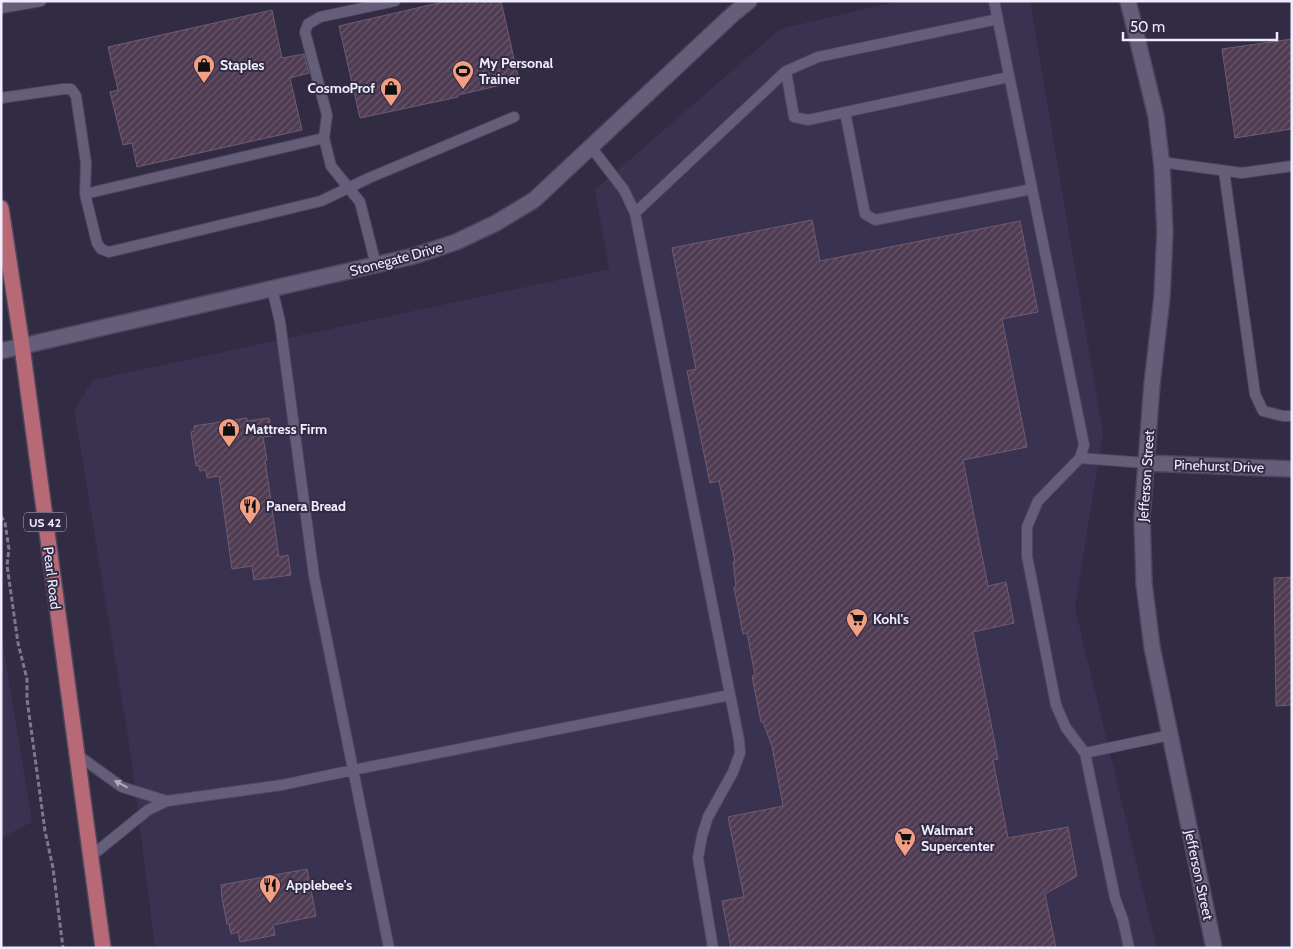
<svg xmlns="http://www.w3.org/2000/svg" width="1293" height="949" font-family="Cabin,sans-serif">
<defs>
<pattern id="building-hatch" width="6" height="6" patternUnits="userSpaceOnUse" patternTransform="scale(1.25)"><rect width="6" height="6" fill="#4f3c52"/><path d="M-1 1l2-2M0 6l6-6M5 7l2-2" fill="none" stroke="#69586c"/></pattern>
</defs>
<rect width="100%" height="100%" fill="#312b44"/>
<!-- built -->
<path fill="#3a3251" d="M 898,1 L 1030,1 L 1103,433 L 1075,608 L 1157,948 L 155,948 L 131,756 L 74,410 L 93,380 L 609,269 L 595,190 L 780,29 Z
M 1,634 L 32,822 L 1,838 Z"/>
<!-- building -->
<path fill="url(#building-hatch)" stroke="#705b72" d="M 447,1 L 501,1 L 519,81 L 458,95 L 458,97 L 360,118 L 339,26 Z
M 272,10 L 282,58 L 304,54 L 309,73 L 290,78 L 302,130 L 137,167 L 132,143 L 123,145 L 110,92 L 118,90 L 108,47 Z
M 1292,39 L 1292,129 L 1235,138 L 1222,49 Z
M 812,220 L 820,261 L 1020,221 L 1038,312 L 1002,319 L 1027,447 L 963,460 L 988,586 L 1006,582 L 1014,623 L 973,632 L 998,759 L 993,760 L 1008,838 L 1068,827 L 1077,876 L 1045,894 L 1056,948 L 731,948 L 722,901 L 744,897 L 728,817 L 783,806 L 772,746 L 763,722 L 761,722 L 752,676 L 755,675 L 747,633 L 743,634 L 734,587 L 736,587 L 733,562 L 735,562 L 719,481 L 710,483 L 687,371 L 696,369 L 672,248 Z
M 247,418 L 247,421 L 269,418 L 272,436 L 263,437 L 267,460 L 265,460 L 279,557 L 288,555 L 291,575 L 254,580 L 252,566 L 232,569 L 219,476 L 207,478 L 206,470 L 200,471 L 199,465 L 196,466 L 191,432 L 194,431 L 194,426 Z
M 1292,577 L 1292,705 L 1276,706 L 1274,578 Z
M 307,869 L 316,916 L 273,925 L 275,935 L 240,942 L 238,932 L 231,934 L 229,924 L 227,924 L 222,898 L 221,885 Z"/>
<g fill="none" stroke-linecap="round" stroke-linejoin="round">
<!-- service casing -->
<g stroke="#4d475d" stroke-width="12">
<path id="service" d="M 994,1 L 1084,445 L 1080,458 L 1038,501 L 1027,527 L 1027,556 L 1056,705 L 1066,728 L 1085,753 L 1115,898 L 1123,920 L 1129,948
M 1,8 L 41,1
M 786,71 L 794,117 L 808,120 L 1009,77
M 1,98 L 63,89 L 71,89 L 76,96 L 86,163 L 85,194 L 97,243 L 101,249 L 109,252 L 321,201 L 369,178 L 514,117
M 845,112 L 865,214 L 875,220 L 1032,189
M 591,147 L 624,190 L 635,213 L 739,740 L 740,753 L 733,772 L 708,817 L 702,836 L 698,858 L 713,948
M 1161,162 L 1242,173 L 1292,166
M 1224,171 L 1255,394 L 1263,411 L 1283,416 L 1292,416
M 85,194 L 324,138
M 635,213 L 786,71 L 818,57 L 998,19
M 376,265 L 360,202 L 331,166 L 324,138 L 327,115 L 305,32 L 308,24 L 320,17 L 395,1
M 272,288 L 280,322 L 314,576 L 389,948
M 1080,458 L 1146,463
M 1085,753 L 1170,735
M 76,754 L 122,787 L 167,801
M 90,857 L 148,810 L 167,801 L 282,785 L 353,770 L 730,695"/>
</g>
<!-- minor casing -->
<g stroke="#4d475d" stroke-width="18">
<path id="minor" d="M 1128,1 L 1156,116 L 1162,167 L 1165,232 L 1162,297 L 1152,384 L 1142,517 L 1144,583 L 1152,647 L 1214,948
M 1,351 L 414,256 L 456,242 L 496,223 L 534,200 L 733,14 L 749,1
M 1146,463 L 1292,469"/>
</g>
<!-- primary casing -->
<g stroke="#4d475d" stroke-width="18">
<path id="primary" d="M 1,208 L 22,346 L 103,948"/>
</g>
<!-- path -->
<path stroke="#7d788d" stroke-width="3" stroke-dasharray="5 2.5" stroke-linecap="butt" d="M 1,516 L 5,523 L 9,549 L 7,565 L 18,643 L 27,679 L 27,699 L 45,831 L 53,868 L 63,948"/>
<!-- service -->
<use href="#service" stroke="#655e7a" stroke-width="10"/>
<!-- minor -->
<use href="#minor" stroke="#655e7a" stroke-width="15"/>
<!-- primary -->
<use href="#primary" stroke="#b76976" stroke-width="15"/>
</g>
<!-- one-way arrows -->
<defs><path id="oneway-solid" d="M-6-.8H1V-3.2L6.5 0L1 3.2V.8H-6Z" transform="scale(1.25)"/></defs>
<use fill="#b1acc2" href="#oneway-solid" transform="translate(121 784) rotate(-152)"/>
<!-- icons -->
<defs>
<g id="shop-pin" transform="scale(1.125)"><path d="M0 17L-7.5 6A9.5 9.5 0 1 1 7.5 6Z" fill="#f39f83" stroke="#312b44"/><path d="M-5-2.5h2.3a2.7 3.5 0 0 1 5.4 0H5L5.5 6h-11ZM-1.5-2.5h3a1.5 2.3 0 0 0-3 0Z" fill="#111"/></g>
<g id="stadium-pin" transform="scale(1.125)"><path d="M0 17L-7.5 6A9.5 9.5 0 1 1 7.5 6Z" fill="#f39f83" stroke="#312b44"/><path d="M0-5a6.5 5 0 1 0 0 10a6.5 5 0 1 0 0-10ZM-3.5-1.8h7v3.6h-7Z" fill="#111"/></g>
<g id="restaurant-pin" transform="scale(1.125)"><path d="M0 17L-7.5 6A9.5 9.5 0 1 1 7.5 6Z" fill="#f39f83" stroke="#312b44"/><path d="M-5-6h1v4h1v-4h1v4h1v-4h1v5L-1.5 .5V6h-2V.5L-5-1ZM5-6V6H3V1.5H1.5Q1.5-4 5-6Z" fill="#111"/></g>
<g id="supermarket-pin" transform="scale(1.125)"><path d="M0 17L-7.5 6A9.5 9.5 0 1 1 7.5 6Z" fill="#f39f83" stroke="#312b44"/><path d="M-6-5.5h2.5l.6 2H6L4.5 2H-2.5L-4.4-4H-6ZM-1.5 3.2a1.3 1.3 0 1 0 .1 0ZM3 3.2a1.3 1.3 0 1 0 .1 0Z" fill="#111"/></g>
</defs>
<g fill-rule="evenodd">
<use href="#shop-pin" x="204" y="65"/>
<use href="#stadium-pin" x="463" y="71"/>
<use href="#shop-pin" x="391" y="88"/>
<use href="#shop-pin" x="229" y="429"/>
<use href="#restaurant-pin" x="250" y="506"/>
<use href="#supermarket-pin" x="857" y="619"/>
<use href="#supermarket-pin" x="905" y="838"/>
<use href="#restaurant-pin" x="270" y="885"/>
</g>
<g text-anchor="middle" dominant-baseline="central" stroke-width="4" stroke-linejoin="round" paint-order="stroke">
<!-- shield labels -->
<rect fill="#312b44" stroke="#b7b2c6" stroke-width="1" x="24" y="512.5" width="42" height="19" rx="4"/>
<g font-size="12" font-weight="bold" fill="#f0ecfd">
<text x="45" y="522">US 42</text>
</g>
<!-- poi labels -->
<g font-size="14" font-weight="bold" fill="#f0ecfd" stroke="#312b44" text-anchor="start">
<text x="479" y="63">My Personal<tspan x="479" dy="16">Trainer</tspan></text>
<text x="220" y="65">Staples</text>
<text x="375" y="88" text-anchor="end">CosmoProf</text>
<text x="245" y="429">Mattress Firm</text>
<text x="266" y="506">Panera Bread</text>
<text x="873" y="619">Kohl's</text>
<text x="921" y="830">Walmart<tspan x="921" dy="16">Supercenter</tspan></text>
<text x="286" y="885">Applebee's</text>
</g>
<!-- street labels -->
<g font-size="14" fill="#f0ecfd" stroke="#312b44">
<text transform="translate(396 259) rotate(-15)">Stonegate Drive</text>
<text transform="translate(1219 466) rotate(2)">Pinehurst Drive</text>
<text transform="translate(1146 476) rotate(-86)">Jefferson Street</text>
<text transform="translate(52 578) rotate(83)">Pearl Road</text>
<text transform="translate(1199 875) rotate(78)">Jefferson Street</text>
</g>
</g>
<!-- border -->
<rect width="1293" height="949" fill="none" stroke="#f0ecfd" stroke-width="5"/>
<!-- scale -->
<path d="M1123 32v8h154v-8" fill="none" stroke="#f0ecfd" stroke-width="2.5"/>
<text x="1130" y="32" font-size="15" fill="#f0ecfd" stroke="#312b44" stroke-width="4" paint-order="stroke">50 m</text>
</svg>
